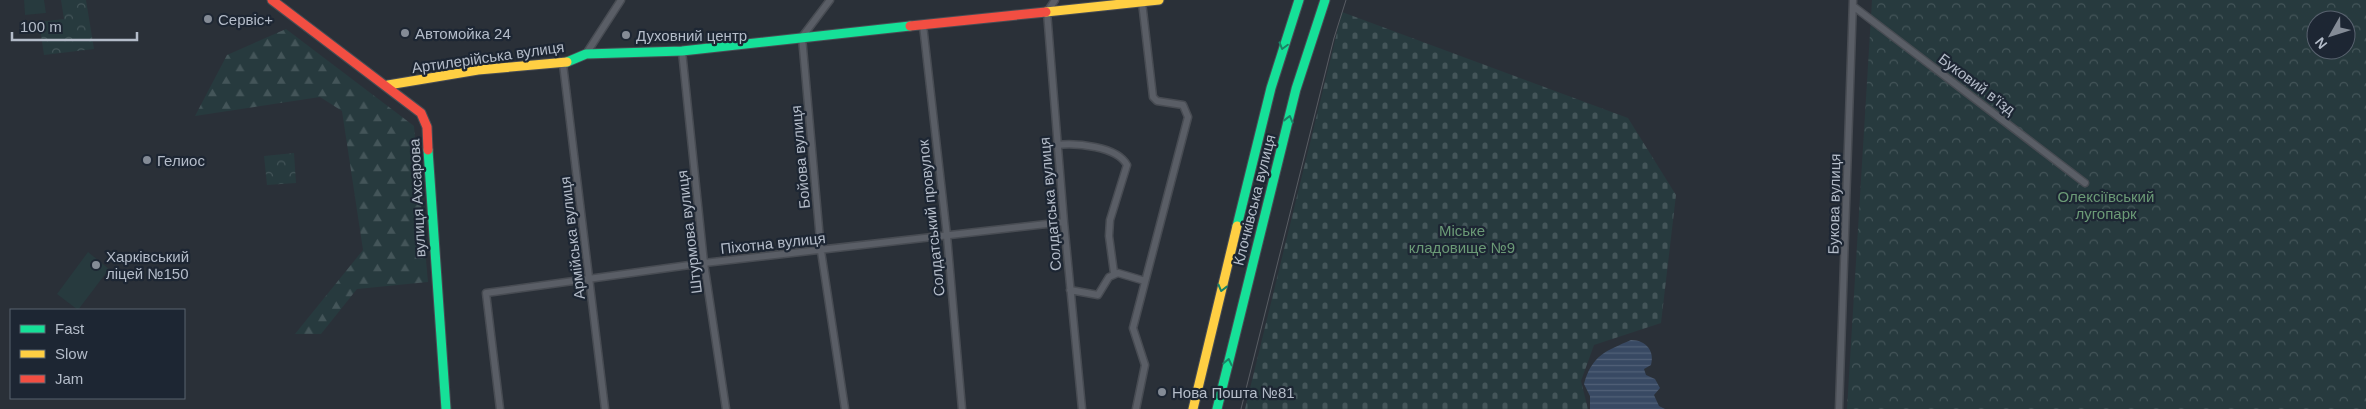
<svg xmlns="http://www.w3.org/2000/svg" width="2366" height="409" font-family="Helvetica,sans-serif">
<defs>
<pattern id="forest-firs" width="22" height="20" patternUnits="userSpaceOnUse" patternTransform="scale(1.25)"><rect width="22" height="20" fill="#273a3e"/><path d="M5 1l3.5 6h-7zM16 11l3.5 6h-7z" fill="#445559"/></pattern>
<pattern id="cemetery-stones" width="16" height="16" patternUnits="userSpaceOnUse" patternTransform="scale(1.25)"><rect width="16" height="16" fill="#273a3e"/><path d="M2 7V4a2 2 0 0 1 4 0v3zM10 15v-3a2 2 0 0 1 4 0v3z" fill="#445559"/></pattern>
<pattern id="park-crowns" width="20" height="18" patternUnits="userSpaceOnUse" patternTransform="scale(1.25)"><rect width="20" height="18" fill="#273a3e"/><path d="M2 6a3 3 0 1 1 6 0M12 15a3 3 0 1 1 6 0" fill="none" stroke="#445559"/></pattern>
<pattern id="water-rules" width="6" height="5" patternUnits="userSpaceOnUse" patternTransform="scale(1.25)"><rect width="6" height="5" fill="#384963"/><path d="M0 2.5h6" fill="none" stroke="#526178"/></pattern>
</defs>
<rect width="100%" height="100%" fill="#2a3038"/>
<!-- forest -->
<path fill="url(#forest-firs)" d="M 286,29 L 414,126 L 428,282 L 357,289 L 321,334 L 295,334 L 363,250 L 342,111 L 320,97 L 195,116 L 227,55 Z"/>
<!-- cemetery -->
<path fill="url(#cemetery-stones)" d="M 1342,12 L 1628,118 L 1676,195 L 1661,323 L 1594,345 L 1581,381 L 1588,409 L 1245,409 Z"/>
<!-- park -->
<path fill="url(#park-crowns)" fill-rule="evenodd" d="M 61,0 L 86,0 L 94,49 L 44,55 L 39,22 L 64,19 Z
M 1872,0 L 2366,0 L 2366,409 L 1847,409 ZM 2316,20 L 2346,20 L 2346,50 L 2316,50 Z
M 294,153 L 296,183 L 267,185 L 264,156 Z"/>
<!-- pitch -->
<path fill="#273a3e" d="M 24,0 L 44,0 L 46,13 L 25,15 Z
M 88,252 L 109,269 L 78,310 L 57,294 Z"/>
<!-- water -->
<path fill="url(#water-rules)" d="M 1631,340 C 1646,340 1655,351 1651,365 L 1644,369 L 1646,375 L 1655,379 L 1660,388 L 1654,395 L 1659,406 L 1665,409 L 1590,409 L 1590,396 L 1584,384 C 1592,355 1606,351 1631,340 Z"/>
<g fill="none" stroke-linecap="round" stroke-linejoin="round">
<!-- street casing -->
<g stroke="#484c53" stroke-width="9">
<path id="street" d="M 830,0 L 802,37 L 821,251 L 845,409
M 1055,0 L 1047,12 L 1064,222 L 1082,409
M 1853,6 L 2085,183
M 923,25 L 947,236 L 962,409
M 682,51 L 704,263 L 726,409
M 586,54 L 621,0
M 563,64 L 605,409
M 1057,145 C 1076,143 1117,146 1127,165 L 1110,220 L 1109,236 L 1114,273
M 1070,290 L 1098,295 L 1109,277 L 1118,273 L 1145,281
M 500,409 L 486,293 L 704,263 L 1064,222
M 1136,409 L 1145,365 L 1133,328 L 1188,117 L 1183,105 L 1157,101 L 1153,97 L 1142,2
M 1839,409 L 1853,0"/>
</g>
<!-- fast casing -->
<g stroke="#484c53" stroke-width="11">
<path id="fast" d="M 567,62 L 586,54 L 682,51 L 910,26
M 428,150 L 446,409
M 1237,226 L 1271,88 L 1299,0
M 1217,409 L 1296,89 L 1325,0"/>
</g>
<!-- slow casing -->
<g stroke="#484c53" stroke-width="11">
<path id="slow" d="M 1046,12 L 1159,0
M 388,85 L 478,70 L 567,62
M 1193,409 L 1237,226"/>
</g>
<!-- jam casing -->
<g stroke="#484c53" stroke-width="11">
<path id="jam" d="M 272,0 L 421,113 L 427,127 L 428,150
M 910,26 L 1046,12"/>
</g>
<!-- street -->
<use href="#street" stroke="#5a5e66" stroke-width="6"/>
<!-- fast -->
<use href="#fast" stroke="#16e098" stroke-width="9"/>
<!-- slow -->
<use href="#slow" stroke="#ffcf43" stroke-width="9"/>
<!-- jam -->
<use href="#jam" stroke="#f24e42" stroke-width="9"/>
<!-- tram -->
<path stroke="#595d64" stroke-width="1" d="M 1241,409 L 1334,38 L 1346,0"/>
</g>
<!-- one-way arrows -->
<defs><path id="oneway-chevron" d="M-2-3.5L2.5 0L-2 3.5" fill="none" stroke-width="1.6" stroke-linecap="round" stroke-linejoin="round" transform="scale(1.25)"/></defs>
<g stroke="#1a8366">
<use href="#oneway-chevron" transform="translate(1283 46) rotate(106)"/>
<use href="#oneway-chevron" transform="translate(1289 119) rotate(-76)"/>
<use href="#oneway-chevron" transform="translate(1222 288) rotate(104)"/>
<use href="#oneway-chevron" transform="translate(1228 362) rotate(-77)"/>
</g>
<!-- markers -->
<g fill="#848b96" stroke="#1d2633" stroke-width="2">
<circle cx="208" cy="19" r="5"/>
<circle cx="405" cy="33" r="5"/>
<circle cx="626" cy="35" r="5"/>
<circle cx="147" cy="160" r="5"/>
<circle cx="96" cy="265" r="5"/>
<circle cx="1162" cy="392" r="5"/>
</g>
<g text-anchor="middle" dominant-baseline="central" stroke-width="4.5" stroke-linejoin="round" paint-order="stroke">
<!-- poi labels -->
<g font-size="15" fill="#b4bcc9" stroke="#1d2633" text-anchor="start">
<text x="218" y="19">Сервіс+</text>
<text x="415" y="33">Автомойка 24</text>
<text x="636" y="35">Духовний центр</text>
<text x="157" y="160">Гелиос</text>
<text x="106" y="256">Харківський<tspan x="106" dy="17">ліцей №150</tspan></text>
<text x="1172" y="392">Нова Пошта №81</text>
</g>
<!-- street labels -->
<g font-size="15" fill="#b4bcc9" stroke="#1d2633">
<text transform="translate(488 57) rotate(-8)">Артилерійська вулиця</text>
<text transform="translate(1977 84) rotate(37)">Буковий в'їзд</text>
<text transform="translate(800 157) rotate(-95)">Бойова вулиця</text>
<text transform="translate(417 198) rotate(-93)">вулиця Ахсарова</text>
<text transform="translate(1254 200) rotate(-76)">Клочківська вулиця</text>
<text transform="translate(1050 204) rotate(-95)">Солдатська вулиця</text>
<text transform="translate(1834 204) rotate(-89)">Букова вулиця</text>
<text transform="translate(931 218) rotate(-96)">Солдатський провулок</text>
<text transform="translate(689 232) rotate(-97)">Штурмова вулиця</text>
<text transform="translate(572 238) rotate(-97)">Армійська вулиця</text>
<text transform="translate(773 243) rotate(-6)">Піхотна вулиця</text>
</g>
<!-- park labels -->
<g font-size="15" fill="#6b9a76" stroke="#1d2633">
<text x="2106" y="196">Олексіївський<tspan x="2106" dy="17">лугопарк</tspan></text>
<text x="1462" y="230">Міське<tspan x="1462" dy="17">кладовище №9</tspan></text>
</g>
</g>
<!-- legend -->
<rect x="10" y="309" width="175" height="90" fill="#1d2633" stroke="#59626f"/>
<rect x="20" y="325" width="25" height="8" fill="#16e098" stroke="#59626f"/>
<text x="55" y="334" font-size="15" fill="#b4bcc9">Fast</text>
<rect x="20" y="350" width="25" height="8" fill="#ffcf43" stroke="#59626f"/>
<text x="55" y="359" font-size="15" fill="#b4bcc9">Slow</text>
<rect x="20" y="375" width="25" height="8" fill="#f24e42" stroke="#59626f"/>
<text x="55" y="384" font-size="15" fill="#b4bcc9">Jam</text>
<!-- north arrow -->
<g transform="translate(2331 35) rotate(231)"><circle r="24" fill="#1d2633" stroke="#59626f"/>
<path d="M0-4L9 19L0 12L-9 19Z" fill="#848b96"/>
<text y="-8" font-size="14" font-weight="bold" text-anchor="middle" fill="#b4bcc9">N</text>
</g>
<!-- scale -->
<path d="M12 32v8h125v-8" fill="none" stroke="#b4bcc9" stroke-width="2.5"/>
<text x="20" y="32" font-size="15" fill="#b4bcc9" stroke="#1d2633" stroke-width="4" paint-order="stroke">100 m</text>
</svg>
